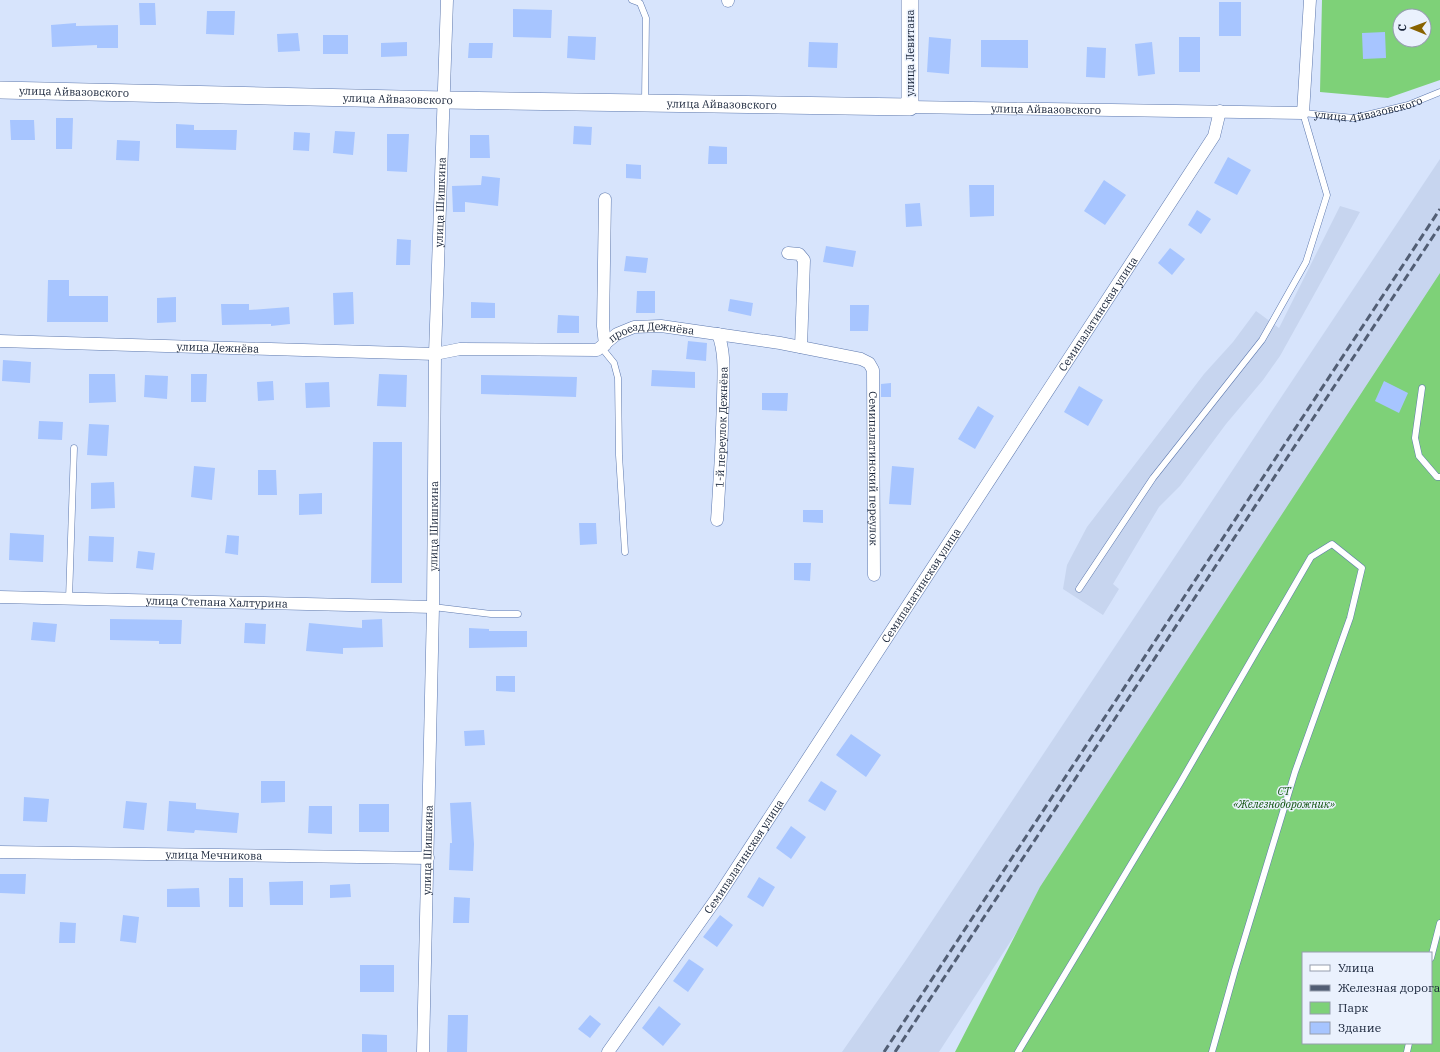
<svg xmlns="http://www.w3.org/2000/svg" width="1440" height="1052" font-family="'IBM Plex Serif',serif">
<rect width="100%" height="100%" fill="#d7e4fc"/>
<!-- built -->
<path fill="#c7d5ef" d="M 1440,159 L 1440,279 L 939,1052 L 842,1052 L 906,960 Z
M 1340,206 L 1360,212 L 1280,356 L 1263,380 L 1226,424 L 1180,486 L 1159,507 L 1113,584 L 1119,589 L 1103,615 L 1063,589 L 1067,565 L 1087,527 L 1204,374 L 1233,342 L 1256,311 L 1279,328 Z"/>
<!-- green -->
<path fill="#7ed178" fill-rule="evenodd" d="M 1322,0 L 1440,0 L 1440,80 L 1388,98 L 1320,92 ZM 1400,16 L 1424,16 L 1424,40 L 1400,40 Z
M 1440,273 L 1440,1052 L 955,1052 L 1040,887 L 1269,534 ZM 1303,953 L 1431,953 L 1431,1043 L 1303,1043 Z"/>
<!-- building -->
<path fill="#a7c5ff" d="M 1219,2 L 1241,2 L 1241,36 L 1219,36 Z
M 139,3 L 155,3 L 156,25 L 140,25 Z
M 513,9 L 552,10 L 551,38 L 513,37 Z
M 207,11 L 235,11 L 234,35 L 206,34 Z
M 76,23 L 76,26 L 118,25 L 118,48 L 97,48 L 97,45 L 52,47 L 51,25 Z
M 1385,32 L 1386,58 L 1363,59 L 1362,33 Z
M 298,33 L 300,51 L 278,52 L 277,34 Z
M 323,35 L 348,35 L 348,54 L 323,54 Z
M 568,36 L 596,37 L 595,60 L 567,58 Z
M 929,37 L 951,39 L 949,74 L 927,72 Z
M 1179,37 L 1200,37 L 1200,72 L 1179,72 Z
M 981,40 L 1028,40 L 1028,68 L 981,67 Z
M 407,42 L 407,56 L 381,57 L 381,43 Z
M 809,42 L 838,43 L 837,68 L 808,67 Z
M 1152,42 L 1155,74 L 1138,76 L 1135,44 Z
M 469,43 L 493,43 L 492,58 L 468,58 Z
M 1087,47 L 1106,48 L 1105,78 L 1086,77 Z
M 56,118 L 73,118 L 72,149 L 56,149 Z
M 10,120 L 34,120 L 35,140 L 11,140 Z
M 176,124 L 194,125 L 194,130 L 237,130 L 236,150 L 176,148 Z
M 574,126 L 592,127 L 591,145 L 573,144 Z
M 335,131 L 355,132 L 353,155 L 333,153 Z
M 294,132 L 310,133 L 309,151 L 293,150 Z
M 387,134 L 409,134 L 407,172 L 387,171 Z
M 470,135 L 489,135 L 490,158 L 470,158 Z
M 117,140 L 140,141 L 139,161 L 116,160 Z
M 709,146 L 727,147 L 727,164 L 708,164 Z
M 1228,157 L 1251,170 L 1237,195 L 1214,183 Z
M 626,164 L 641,165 L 641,179 L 626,178 Z
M 482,176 L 500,178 L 498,206 L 465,202 L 465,212 L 453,212 L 452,186 L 481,185 Z
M 1104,180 L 1126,195 L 1105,225 L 1084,211 Z
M 969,185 L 994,185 L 994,216 L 970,217 Z
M 920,203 L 922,226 L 906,227 L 905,204 Z
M 1197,210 L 1211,219 L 1201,234 L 1188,225 Z
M 397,239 L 411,240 L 410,265 L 396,265 Z
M 826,246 L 856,251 L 853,267 L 823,262 Z
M 1170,248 L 1185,259 L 1172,275 L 1158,263 Z
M 626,256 L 648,258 L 646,273 L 624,271 Z
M 48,280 L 69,280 L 69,296 L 108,296 L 108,322 L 47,322 Z
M 637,291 L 655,291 L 655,313 L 636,313 Z
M 353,292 L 354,324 L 334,325 L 333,293 Z
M 176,297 L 176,322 L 157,323 L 157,298 Z
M 730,299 L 753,303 L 751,316 L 728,311 Z
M 471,302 L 495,303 L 495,318 L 471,318 Z
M 221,304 L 249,304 L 249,310 L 289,307 L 290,324 L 271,326 L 271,324 L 222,325 Z
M 850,305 L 869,305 L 868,331 L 850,331 Z
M 558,315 L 579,316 L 579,333 L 557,333 Z
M 688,341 L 707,343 L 706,361 L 686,359 Z
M 3,360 L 31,362 L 30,383 L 2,381 Z
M 652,370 L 695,372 L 695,388 L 651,386 Z
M 89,374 L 115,374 L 116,402 L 89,403 Z
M 191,374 L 207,374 L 206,402 L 191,402 Z
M 379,374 L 407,375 L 406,407 L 377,406 Z
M 145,375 L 168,376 L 167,399 L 144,397 Z
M 481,375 L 577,377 L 576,397 L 481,394 Z
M 273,381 L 274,400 L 258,401 L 257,382 Z
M 1384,381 L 1408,393 L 1399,413 L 1375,401 Z
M 329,382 L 330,407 L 306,408 L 305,383 Z
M 891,383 L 891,397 L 881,397 L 881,384 Z
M 1079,386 L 1103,400 L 1088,426 L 1064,412 Z
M 762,393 L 788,393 L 787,411 L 762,410 Z
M 978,406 L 994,416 L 975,449 L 958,439 Z
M 39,421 L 63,422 L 62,440 L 38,439 Z
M 89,424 L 109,425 L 107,456 L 87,455 Z
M 373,442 L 402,442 L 402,583 L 371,583 Z
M 194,466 L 215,468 L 212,500 L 191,497 Z
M 892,466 L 914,468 L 911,505 L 889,504 Z
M 258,470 L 276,470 L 277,495 L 258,495 Z
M 114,482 L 115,508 L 91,509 L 91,483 Z
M 322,493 L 322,514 L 299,515 L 299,494 Z
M 803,510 L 823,510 L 823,523 L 803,522 Z
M 579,523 L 596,523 L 597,544 L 580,545 Z
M 10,533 L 44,535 L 43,562 L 9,560 Z
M 227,535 L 239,536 L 238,555 L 225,553 Z
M 89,536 L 114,537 L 113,562 L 88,561 Z
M 138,551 L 155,553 L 153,570 L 136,568 Z
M 794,563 L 811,563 L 810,581 L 794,580 Z
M 110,619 L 182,620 L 181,644 L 159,644 L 159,641 L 110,640 Z
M 382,619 L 383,647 L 343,648 L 343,654 L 306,651 L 309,623 L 362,628 L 362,620 Z
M 33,622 L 57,624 L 55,642 L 31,640 Z
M 245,623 L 266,624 L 265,644 L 244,643 Z
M 469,628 L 489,629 L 489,631 L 527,631 L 527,647 L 469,648 Z
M 496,676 L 515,676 L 515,692 L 496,691 Z
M 484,730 L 485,745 L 465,746 L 464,731 Z
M 851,734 L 881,755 L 866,777 L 836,755 Z
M 261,781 L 285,781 L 285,802 L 261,803 Z
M 821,781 L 837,791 L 825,811 L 808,801 Z
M 24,797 L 49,799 L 47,822 L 23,821 Z
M 126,801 L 147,803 L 144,830 L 123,828 Z
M 169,801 L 196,803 L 196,809 L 239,813 L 237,833 L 195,830 L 194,833 L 167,831 Z
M 471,802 L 474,844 L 473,871 L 449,870 L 450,843 L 452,843 L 450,803 Z
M 359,804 L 389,804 L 389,832 L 359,832 Z
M 309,806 L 332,806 L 332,834 L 308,833 Z
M 791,826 L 806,837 L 791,859 L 776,848 Z
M 0,874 L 26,874 L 25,894 L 0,893 Z
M 759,877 L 775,887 L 763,907 L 747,897 Z
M 229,878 L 243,878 L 243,907 L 229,907 Z
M 303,881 L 303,905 L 270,905 L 269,882 Z
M 350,884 L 351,897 L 330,898 L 330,885 Z
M 199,888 L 200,907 L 167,907 L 167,889 Z
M 454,897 L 470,898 L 469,923 L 453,923 Z
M 123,915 L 139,917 L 136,943 L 120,941 Z
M 720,915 L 733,925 L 717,947 L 703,937 Z
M 60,922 L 76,923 L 75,943 L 59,943 Z
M 689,959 L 704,969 L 688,992 L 673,981 Z
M 360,965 L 394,965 L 394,992 L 360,992 Z
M 659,1006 L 681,1024 L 663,1046 L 642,1028 Z
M 448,1015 L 468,1015 L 467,1052 L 447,1052 Z
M 590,1015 L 601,1024 L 590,1038 L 578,1029 Z
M 362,1034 L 387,1035 L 387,1052 L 362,1052 Z"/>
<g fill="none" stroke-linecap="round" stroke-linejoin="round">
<!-- lane casing -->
<g stroke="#5e79ae" stroke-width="7">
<g id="lane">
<path d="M 632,0 L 640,3 L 646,18 L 645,101"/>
<path d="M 601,347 L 614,363 L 618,378 L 619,455 L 625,552"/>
<path d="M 1422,388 L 1415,438 L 1419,456 L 1437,477 L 1440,477"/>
<path id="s1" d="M 1079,589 L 1153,478 L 1262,340 L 1306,262 L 1327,195 L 1303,113 L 1354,118 L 1408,105 L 1440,92"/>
<path d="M 69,599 L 74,448"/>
<path d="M 433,607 L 491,614 L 518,614"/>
<path d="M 1431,958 L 1440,923"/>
<path d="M 1018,1052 L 1180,783 L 1311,557 L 1332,544 L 1362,568 L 1350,618 L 1295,772 L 1235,970 L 1212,1052"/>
<path d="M 1407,1052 L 1409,1043"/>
</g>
</g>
<!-- street casing -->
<g stroke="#5e79ae" stroke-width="13">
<g id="street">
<path d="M 728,1 L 728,0"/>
<path id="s2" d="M 910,107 L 1303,113 L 1310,0"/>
<path d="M 788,253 L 799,254 L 804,260 L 801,347"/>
<path id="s3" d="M 0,341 L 435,354 L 460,349 L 597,350 L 617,334 L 634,327 L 661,326 L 780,343 L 861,359 L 869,363 L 873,370 L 874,575"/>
<path d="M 605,345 L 603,326 L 605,199"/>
<path id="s4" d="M 717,520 C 720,480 722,441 723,401 C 723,379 726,354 718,334"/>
<path id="s5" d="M 0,597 L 433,607"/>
<path id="s6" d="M 0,852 L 428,858"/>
<path id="s7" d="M 423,1052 L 433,607 L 435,354 L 447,0"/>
<path id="s8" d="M 608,1052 L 719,895 L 1214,136 L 1220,111"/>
</g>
</g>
<!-- secondary casing -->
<g stroke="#5e79ae" stroke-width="18">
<g id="secondary">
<path id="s9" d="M 0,90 L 445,100 L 910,107 L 910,0"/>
</g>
</g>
<!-- lane -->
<use href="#lane" stroke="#fff" stroke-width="6"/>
<!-- street -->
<use href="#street" stroke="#fff" stroke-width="12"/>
<!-- secondary -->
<use href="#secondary" stroke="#fff" stroke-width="17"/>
<!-- rail -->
<path stroke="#525e74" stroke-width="3" stroke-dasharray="8 4" stroke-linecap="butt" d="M 884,1052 L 1440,209
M 895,1052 L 1440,226"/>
</g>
<g text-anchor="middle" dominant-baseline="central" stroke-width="3" stroke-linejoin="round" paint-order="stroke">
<!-- street labels -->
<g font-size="11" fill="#162237" stroke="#eaf1fd">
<text transform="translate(910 53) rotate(-90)">улица Левитана</text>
<text stroke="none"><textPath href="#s9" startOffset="74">улица Айвазовского</textPath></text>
<text stroke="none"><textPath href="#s9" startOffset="398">улица Айвазовского</textPath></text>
<text stroke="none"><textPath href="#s9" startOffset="722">улица Айвазовского</textPath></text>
<text stroke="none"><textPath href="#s1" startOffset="621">улица Айвазовского</textPath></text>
<text stroke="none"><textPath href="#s2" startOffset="136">улица Айвазовского</textPath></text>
<text stroke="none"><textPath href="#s7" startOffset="850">улица Шишкина</textPath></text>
<text stroke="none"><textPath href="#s8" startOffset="886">Семипалатинская улица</textPath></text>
<text stroke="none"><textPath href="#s3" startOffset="658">проезд Дежнёва</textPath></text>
<text stroke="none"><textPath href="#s3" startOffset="218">улица Дежнёва</textPath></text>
<text stroke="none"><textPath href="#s4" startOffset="93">1-й переулок Дежнёва</textPath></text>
<text stroke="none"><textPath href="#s3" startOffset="987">Семипалатинский переулок</textPath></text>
<text stroke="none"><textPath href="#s7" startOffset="526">улица Шишкина</textPath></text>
<text stroke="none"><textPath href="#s8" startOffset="562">Семипалатинская улица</textPath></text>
<text stroke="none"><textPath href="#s5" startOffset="217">улица Степана Халтурина</textPath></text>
<text stroke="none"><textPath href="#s7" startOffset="202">улица Шишкина</textPath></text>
<text stroke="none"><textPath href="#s6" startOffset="214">улица Мечникова</textPath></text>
<text stroke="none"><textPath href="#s8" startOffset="238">Семипалатинская улица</textPath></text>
</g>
<!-- park labels -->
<g font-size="11" font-style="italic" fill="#0d500b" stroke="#eaf1fd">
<text x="1284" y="791">СТ<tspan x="1284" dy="13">«Железнодорожник»</tspan></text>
</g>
</g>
<!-- legend -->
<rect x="1302" y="952" width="130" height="92" fill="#eaf1fd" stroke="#959eae"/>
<rect x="1310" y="965" width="20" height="6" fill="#ffffff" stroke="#959eae"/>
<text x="1338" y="972" font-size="12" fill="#162237">Улица</text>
<rect x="1310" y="985" width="20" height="6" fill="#525e74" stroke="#959eae"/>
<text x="1338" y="992" font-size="12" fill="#162237">Железная дорога</text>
<rect x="1310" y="1002" width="20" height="12" fill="#7ed178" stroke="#959eae"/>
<text x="1338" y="1012" font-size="12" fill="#162237">Парк</text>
<rect x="1310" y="1022" width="20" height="12" fill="#a7c5ff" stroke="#959eae"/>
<text x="1338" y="1032" font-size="12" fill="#162237">Здание</text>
<!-- north arrow -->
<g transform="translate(1412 28) rotate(271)"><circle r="19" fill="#eaf1fd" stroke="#959eae"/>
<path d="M0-3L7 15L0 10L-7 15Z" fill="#886200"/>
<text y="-6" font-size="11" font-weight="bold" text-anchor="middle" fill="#162237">С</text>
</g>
</svg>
